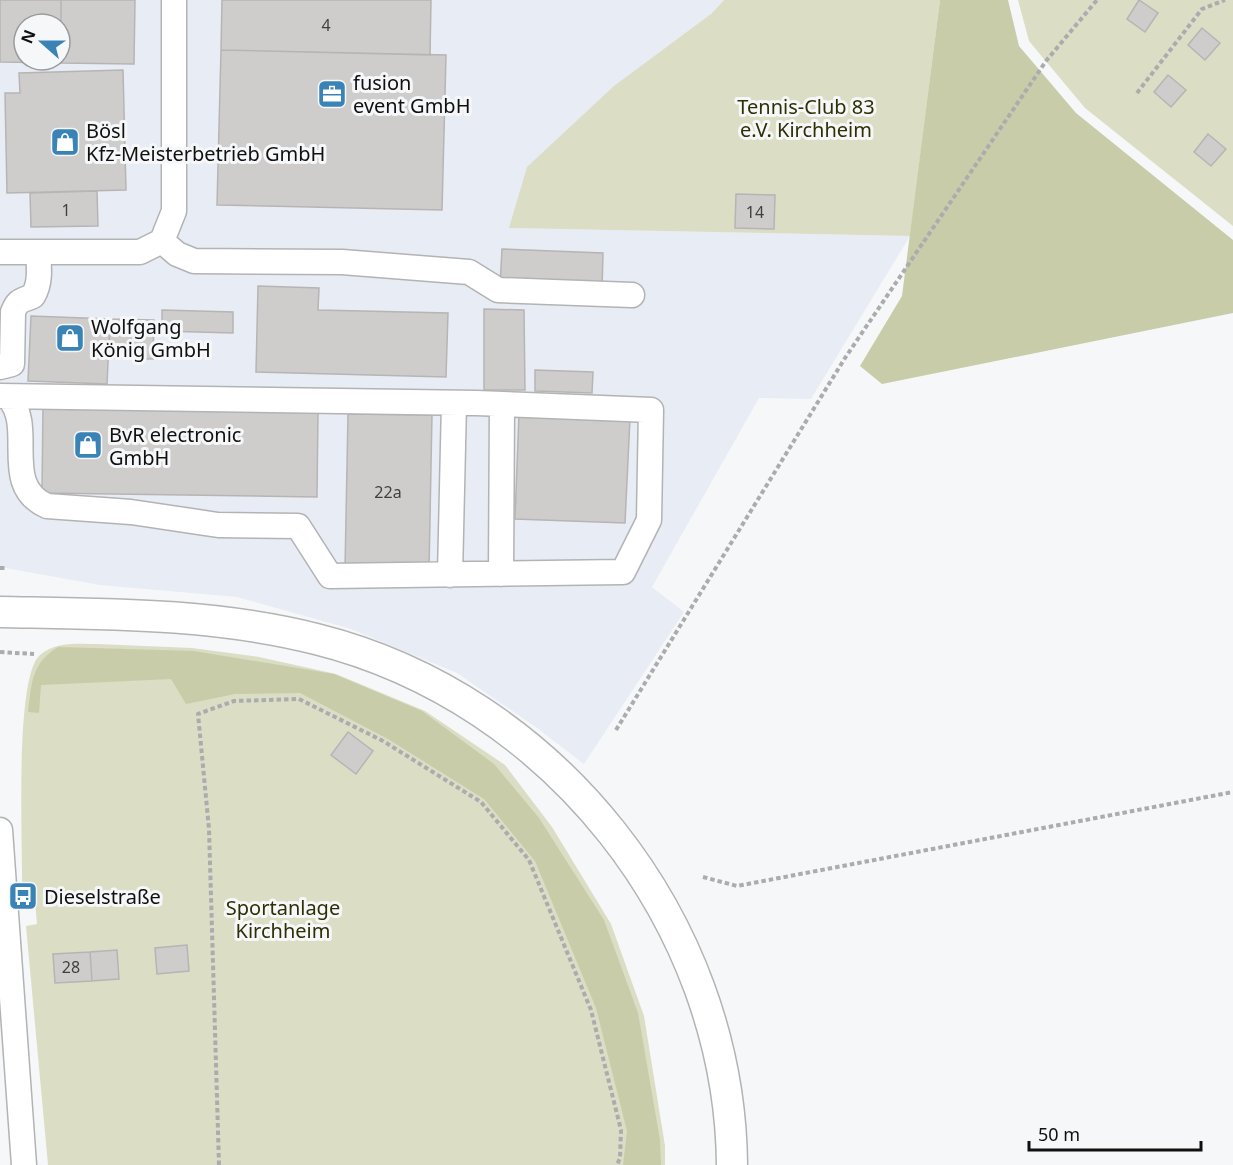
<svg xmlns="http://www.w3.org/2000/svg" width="1233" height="1165" font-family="'Noto Sans',sans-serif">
<rect width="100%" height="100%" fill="#f6f7f9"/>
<!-- built -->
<path fill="#e8ecf5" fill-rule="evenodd" d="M 0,0 L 724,0 L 510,228 L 910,236 L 811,399 L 759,398 L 652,587 L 684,612 L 584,764 L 537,728 L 457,673 L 351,629 L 237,597 L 100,585 L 0,567 ZM 24,24 L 60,24 L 60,60 L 24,60 Z"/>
<!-- green -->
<path fill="#dbddc5" d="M 724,0 L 940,0 L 910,236 L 509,228 L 527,167 L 614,86 L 711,14 Z
M 1018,0 L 1233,0 L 1233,226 L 1085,108 L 1029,41 Z
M 97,644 L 192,648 L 259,657 L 336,674 L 425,711 L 505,765 L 552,827 L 611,924 L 644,1016 L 665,1146 L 665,1165 L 48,1165 L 26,926 L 37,924 L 34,890 L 22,889 C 23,848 14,677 40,655 C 56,641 78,644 97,644 Z"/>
<!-- forest -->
<path fill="#c9cca8" d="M 940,0 L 1008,0 L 1019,46 L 1076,113 L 1233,240 L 1233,313 L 882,384 L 860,366 L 902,296 Z
M 58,647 L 194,651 L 334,674 L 422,711 L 494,764 L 539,818 L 604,920 L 638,1013 L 660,1140 L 661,1165 L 623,1165 L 627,1131 L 596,1008 L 535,861 L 484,799 L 388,739 L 300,693 L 235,694 L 186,704 L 171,679 L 41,685 L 39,713 L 28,712 C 32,682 31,664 58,647 Z"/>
<!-- building -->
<path fill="#cfcdcc" stroke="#b7b4b4" stroke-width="1.5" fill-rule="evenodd" d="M 0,0 L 61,0 L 61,63 L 0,62 ZM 24,24 L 60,24 L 60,60 L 24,60 Z
M 61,0 L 135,0 L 134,64 L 61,63 Z
M 222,0 L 431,0 L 430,55 L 221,50 Z
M 1139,0 L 1158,13 L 1145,32 L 1127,19 Z
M 1202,28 L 1220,43 L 1205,60 L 1188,45 Z
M 221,50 L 446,55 L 442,210 L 217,205 Z
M 123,70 L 126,190 L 7,193 L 5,93 L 20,93 L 19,73 Z
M 1168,75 L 1186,90 L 1171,107 L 1154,92 Z
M 1208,134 L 1226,149 L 1211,166 L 1194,152 Z
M 97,191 L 98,226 L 31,227 L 30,193 Z
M 736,194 L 775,195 L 774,229 L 735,228 Z
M 502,249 L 603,253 L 602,289 L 500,286 Z
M 258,286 L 319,288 L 318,310 L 448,313 L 446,377 L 256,372 Z
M 484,309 L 524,310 L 525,390 L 484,390 Z
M 162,310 L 233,312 L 233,333 L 162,331 Z
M 31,316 L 110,319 L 107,384 L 28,381 Z
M 110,319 L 154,320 L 153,359 L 109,358 Z
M 535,370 L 593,372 L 592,393 L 535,391 Z
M 43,407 L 318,411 L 317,497 L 42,493 Z
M 348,414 L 432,415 L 429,570 L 345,569 Z
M 519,414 L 630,418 L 625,523 L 515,519 Z
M 348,732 L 373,751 L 356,774 L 331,755 Z
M 187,945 L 189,971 L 157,974 L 155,948 Z
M 117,950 L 119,979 L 92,981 L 90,952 Z
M 90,952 L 92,981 L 55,983 L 53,954 Z"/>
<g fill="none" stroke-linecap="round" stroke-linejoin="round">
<!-- minor casing -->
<g stroke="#b2b3b4" stroke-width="27">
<path id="minor" d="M 162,241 L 177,254 L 194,261 L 342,262 L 469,272 L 498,290 L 632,295
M 0,252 L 140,252 L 162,241 L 174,211 L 174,0
M 0,367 L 12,364 L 13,312 C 18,299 22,301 33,296 C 41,283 39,267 38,252
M 0,396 L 476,403 L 651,410 L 649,520 L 623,572 L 330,576 L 298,526 L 218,525 L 131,512 L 47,506 C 0,485 36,428 9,398
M 501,574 L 502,404
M 450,575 L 454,403
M 0,830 L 24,1165"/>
</g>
<!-- major casing -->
<g stroke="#b2b3b4" stroke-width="33">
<path id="major" d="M 0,612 C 106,614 213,613 316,639 C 553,698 730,921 732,1165"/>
</g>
<!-- path -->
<path stroke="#abacae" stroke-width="4" stroke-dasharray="4.5 3" stroke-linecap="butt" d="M 1137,93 L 1202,9 L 1225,0
M 0,568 L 7,568
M 0,652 L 34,654
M 616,730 L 845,358 L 1046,61 L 1097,0
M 703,877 L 737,886 L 1233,792
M 219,1165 L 209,829 L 198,714 L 234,701 L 299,699 L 383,741 L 481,802 L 529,860 L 591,1010 L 621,1130 L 620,1158 L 617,1165"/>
<!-- minor -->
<use href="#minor" stroke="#fff" stroke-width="24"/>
<!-- major -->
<use href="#major" stroke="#fff" stroke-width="30"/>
</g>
<!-- icons -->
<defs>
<g id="office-square" transform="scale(1.5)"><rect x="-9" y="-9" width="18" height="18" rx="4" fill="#3a83b7" stroke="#f6f7f9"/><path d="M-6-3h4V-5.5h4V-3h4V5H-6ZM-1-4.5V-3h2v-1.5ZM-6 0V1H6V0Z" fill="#fff"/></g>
<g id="shop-square" transform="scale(1.5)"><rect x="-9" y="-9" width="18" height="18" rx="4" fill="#3a83b7" stroke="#f6f7f9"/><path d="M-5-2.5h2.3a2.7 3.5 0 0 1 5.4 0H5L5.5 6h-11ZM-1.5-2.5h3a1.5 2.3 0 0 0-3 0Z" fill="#fff"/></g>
<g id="bus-square" transform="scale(1.5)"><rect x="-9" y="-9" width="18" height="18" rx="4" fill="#3a83b7" stroke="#f6f7f9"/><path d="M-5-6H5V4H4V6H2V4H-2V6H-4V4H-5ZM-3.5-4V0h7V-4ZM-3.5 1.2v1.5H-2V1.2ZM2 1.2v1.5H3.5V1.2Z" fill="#fff"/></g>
</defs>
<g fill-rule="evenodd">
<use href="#office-square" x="332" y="94"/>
<use href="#shop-square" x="65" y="142"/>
<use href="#shop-square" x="70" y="338"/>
<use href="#shop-square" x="88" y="445"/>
<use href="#bus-square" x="23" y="896"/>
</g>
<g text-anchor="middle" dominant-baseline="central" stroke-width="6" stroke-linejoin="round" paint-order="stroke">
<!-- number labels -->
<g font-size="16" fill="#403f40">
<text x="326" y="25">4</text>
<text x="66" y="210">1</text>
<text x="755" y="212">14</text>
<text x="388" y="492">22a</text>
<text x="71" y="967">28</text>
</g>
<!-- poi labels -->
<g font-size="20" fill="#101011" stroke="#f6f7f9" text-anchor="start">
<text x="353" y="82">fusion<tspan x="353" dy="23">event GmbH</tspan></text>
<text x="86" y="130">Bösl<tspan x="86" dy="23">Kfz-Meisterbetrieb GmbH</tspan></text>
<text x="91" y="326">Wolfgang<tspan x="91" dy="23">König GmbH</tspan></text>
<text x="109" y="434">BvR electronic<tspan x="109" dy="23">GmbH</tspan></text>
<text x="44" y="896">Dieselstraße</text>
</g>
<!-- park labels -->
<g font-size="20" fill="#2e2f02" stroke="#f6f7f9">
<text x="806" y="106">Tennis-Club 83<tspan x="806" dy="23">e.V. Kirchheim</tspan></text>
<text x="283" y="907">Sportanlage<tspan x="283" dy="23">Kirchheim</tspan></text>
</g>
</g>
<!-- north arrow -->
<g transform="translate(42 42) rotate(291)"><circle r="28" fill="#f6f7f9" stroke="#9a9b9c" stroke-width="1.5"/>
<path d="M0-4.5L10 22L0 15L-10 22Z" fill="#3a83b7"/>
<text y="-9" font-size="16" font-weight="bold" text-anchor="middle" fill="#101011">N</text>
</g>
<!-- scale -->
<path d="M1029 1141v9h172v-9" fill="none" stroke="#101011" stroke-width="3"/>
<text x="1038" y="1141" font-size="18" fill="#101011" stroke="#f6f7f9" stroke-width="4.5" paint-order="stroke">50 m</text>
</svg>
